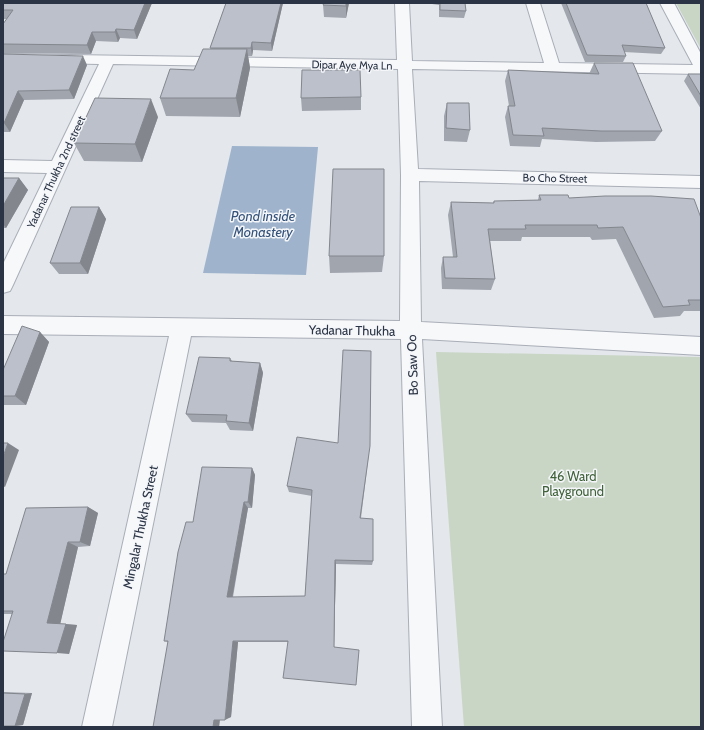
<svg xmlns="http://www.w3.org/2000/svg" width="704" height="730" font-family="Cabin,sans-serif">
<rect width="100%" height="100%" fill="#e4e7ec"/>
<!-- green -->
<path fill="#c9d6c5" d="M 676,3 L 701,3 L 701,49 Z
M 436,352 L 701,357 L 701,727 L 464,727 Z"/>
<!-- water -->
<path fill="#9fb4cc" d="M 232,146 L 318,147 L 306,275 L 203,273 Z"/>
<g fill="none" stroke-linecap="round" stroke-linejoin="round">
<!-- minor casing -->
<g stroke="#a9aeb7" stroke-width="2">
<path id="minor" d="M 395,3 L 409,3 L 412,61 L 544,63 L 526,3 L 540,3 L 559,63 L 693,65 L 660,3 L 674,3 L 701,54 L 701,74 L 412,69 L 418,169 L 701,176 L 701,188 L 419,181 L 421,322 L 701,337 L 701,355 L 422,339 L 442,727 L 412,727 L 401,339 L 191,336 L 112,727 L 82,727 L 169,336 L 3,334 L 3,316 L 400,321 L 401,175 L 398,69 L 113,64 L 13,285 L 10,291 L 3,293 L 3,264 L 47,173 L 3,172 L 3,160 L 52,161 L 99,64 L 3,62 L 3,54 L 397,60 Z"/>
</g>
<!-- minor -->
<use href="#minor" fill="#f7f8fa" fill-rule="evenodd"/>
</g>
<!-- wall -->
<path fill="#a1a5ae" d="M 3,3 L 152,3 L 137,39 L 120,38 L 118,42 L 96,41 L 91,54 L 3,53 L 3,24 L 7,19 L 3,19 Z
M 226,3 L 283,3 L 272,51 L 253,50 L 252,56 L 248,56 L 250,68 L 240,117 L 166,116 L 160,98 L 194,70 L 211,49 L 210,48 Z
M 349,3 L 346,18 L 324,17 L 323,5 Z
M 432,3 L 465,3 L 466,11 L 464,18 L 439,17 L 439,5 L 432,4 Z
M 561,3 L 646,3 L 665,48 L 661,54 L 624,52 L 626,56 L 623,62 L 585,62 Z
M 3,54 L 87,65 L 74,99 L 24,100 L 10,132 L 3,132 Z
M 594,63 L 662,131 L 655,141 L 596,142 L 542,139 L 540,147 L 510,146 L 505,117 L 508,106 L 509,106 L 505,81 L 508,70 L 589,74 Z
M 688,74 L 701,74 L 701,109 L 684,81 Z
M 361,97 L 361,110 L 302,111 L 301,98 Z
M 447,103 L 470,130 L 467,142 L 444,141 L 444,116 Z
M 158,117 L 142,162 L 84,161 L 74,143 Z
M 3,178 L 19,178 L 28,190 L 6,228 L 3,228 Z
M 539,195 L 569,198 L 701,218 L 701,311 L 684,311 L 680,316 L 654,318 L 616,239 L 592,240 L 590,237 L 522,237 L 521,241 L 490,241 L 495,279 L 491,290 L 442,289 L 441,268 L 443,257 L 453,257 L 448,215 L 451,202 L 493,203 L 494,201 L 538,200 Z
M 99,207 L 106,219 L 88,274 L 59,274 L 50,263 Z
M 329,256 L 384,256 L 382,272 L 330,273 Z
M 40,332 L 49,342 L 26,405 L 4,405 L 3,404 L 3,370 Z
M 230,358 L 232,361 L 260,363 L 263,373 L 253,431 L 230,430 L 226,423 L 192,422 L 186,414 Z
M 369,453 L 361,518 L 373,561 L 372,565 L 336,564 L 334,647 L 356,685 L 288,642 L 238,642 L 231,717 L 220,720 L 219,727 L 154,727 L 168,642 L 164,641 L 193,522 L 252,468 L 255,475 L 252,508 L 248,508 L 233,597 L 305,596 L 312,496 L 289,492 L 287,486 Z
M 88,507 L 98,513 L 90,546 L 78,547 L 60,624 L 77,625 L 69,654 L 13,614 L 3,614 L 3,574 L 6,574 Z
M 3,692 L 32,693 L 23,725 L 15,726 L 3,726 Z"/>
<!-- shaded-wall -->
<path fill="#83868d" d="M 145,3 L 152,3 L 137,39 L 134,30 Z
M 281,3 L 283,3 L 272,51 L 271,43 Z
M 346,3 L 349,3 L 346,18 Z
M 116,29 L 120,38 L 118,42 L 115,32 Z
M 92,32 L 96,41 L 91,54 L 87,45 Z
M 252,42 L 253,50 L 252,56 L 251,48 Z
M 247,49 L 250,68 L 240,117 L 236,98 Z
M 83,56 L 87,65 L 74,99 L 69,90 Z
M 18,91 L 24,100 L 10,132 L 4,123 Z
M 151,99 L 158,117 L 142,162 L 135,144 Z
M 19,178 L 28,190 L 6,228 L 3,224 L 3,206 Z
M 99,207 L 106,219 L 88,274 L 80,263 Z
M 40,332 L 49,342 L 26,405 L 15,396 Z
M 260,363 L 263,373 L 253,431 L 249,423 Z
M 8,443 L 19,450 L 5,487 L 3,486 L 3,457 Z
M 252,468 L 255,475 L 252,508 L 248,502 Z
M 244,502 L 248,508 L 232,599 L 227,597 Z
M 88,507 L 98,513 L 90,546 L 80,542 Z
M 68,542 L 78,547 L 60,625 L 47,623 Z
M 335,560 L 336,564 L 334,648 L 334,647 Z
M 66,624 L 77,625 L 69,654 L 57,653 Z
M 233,641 L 238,642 L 231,717 L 225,720 Z
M 32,693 L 23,725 L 15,726 L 25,694 Z
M 220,717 L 219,727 L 213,727 L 214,720 Z"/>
<!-- building -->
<path fill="#bbc0ca" stroke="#83868d" d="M 3,3 L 145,3 L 134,30 L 116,29 L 115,32 L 92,32 L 87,45 L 3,44 L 3,24 L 13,10 L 3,10 Z
M 226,3 L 281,3 L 271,43 L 252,42 L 251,48 L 210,48 Z
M 324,3 L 346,3 L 346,6 L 323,5 Z
M 440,3 L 465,3 L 466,11 L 440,10 Z
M 566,3 L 646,3 L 665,48 L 622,45 L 626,56 L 587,55 Z
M 203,49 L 247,49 L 236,98 L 160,98 L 170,69 L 194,70 Z
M 3,54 L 83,56 L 69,90 L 18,91 L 4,123 L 3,123 Z
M 594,63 L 633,63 L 662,131 L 601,131 L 542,128 L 544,136 L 513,135 L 508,106 L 515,106 L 508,70 L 599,74 Z
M 302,70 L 360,70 L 361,97 L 301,98 Z
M 688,74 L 701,74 L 701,96 Z
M 95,98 L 151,99 L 135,144 L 74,143 Z
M 447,103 L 469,103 L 470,130 L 446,128 Z
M 333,169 L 384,169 L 384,256 L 329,256 Z
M 3,178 L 19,178 L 3,206 Z
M 539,195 L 568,195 L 569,198 L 605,196 L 651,196 L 694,199 L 701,218 L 701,300 L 688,300 L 690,305 L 663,307 L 623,227 L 598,228 L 597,225 L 525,225 L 526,229 L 488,229 L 495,279 L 445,278 L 443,257 L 457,257 L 451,202 L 494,203 L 494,201 L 541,200 Z
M 71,207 L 99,207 L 80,263 L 50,263 Z
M 22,326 L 40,332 L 15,396 L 3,396 L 3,370 Z
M 343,350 L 371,351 L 370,446 L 360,518 L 373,519 L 373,561 L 335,560 L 334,647 L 359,650 L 356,685 L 283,678 L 288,641 L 233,641 L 225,720 L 214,720 L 213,727 L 153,727 L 168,641 L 164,641 L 178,552 L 186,522 L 193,522 L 202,467 L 252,468 L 248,502 L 244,502 L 227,597 L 305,596 L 312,490 L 287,486 L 297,437 L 338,443 Z
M 199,357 L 230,358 L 230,361 L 260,363 L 249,423 L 226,421 L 227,415 L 186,414 Z
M 3,443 L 8,443 L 3,457 Z
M 88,507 L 80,542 L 68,542 L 47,623 L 66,624 L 57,653 L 3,651 L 3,642 L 13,611 L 3,611 L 3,574 L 6,574 L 26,508 Z
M 3,693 L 25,694 L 15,726 L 3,726 Z"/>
<g text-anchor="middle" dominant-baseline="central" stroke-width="3" stroke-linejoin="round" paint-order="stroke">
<!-- far-street labels -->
<g font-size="11" fill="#2b3445" stroke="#f4f6f9">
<text transform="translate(352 65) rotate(1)">Dipar Aye Mya Ln</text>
<text transform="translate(56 172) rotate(-65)">Yadanar Thukha 2nd street</text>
<text transform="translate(555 178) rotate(1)">Bo Cho Street</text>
</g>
<!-- street labels -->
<g font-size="13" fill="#2b3445" stroke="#f4f6f9">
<text transform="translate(352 330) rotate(1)">Yadanar Thukha</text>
<text transform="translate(412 365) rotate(-92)">Bo Saw Oo</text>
<text transform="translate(140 527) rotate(-78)">Mingalar Thukha Street</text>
</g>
<!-- park labels -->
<g font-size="13" fill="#3f6138" stroke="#f4f6f9">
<text x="573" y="476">46 Ward<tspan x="573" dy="15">Playground</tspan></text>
</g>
<!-- water labels -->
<g font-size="14" font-style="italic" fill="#34527a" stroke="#f4f6f9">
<text x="263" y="216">Pond inside<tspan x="263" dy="16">Monastery</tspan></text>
</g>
</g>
<!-- border -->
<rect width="704" height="730" fill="none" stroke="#2b3445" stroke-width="8"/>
</svg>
